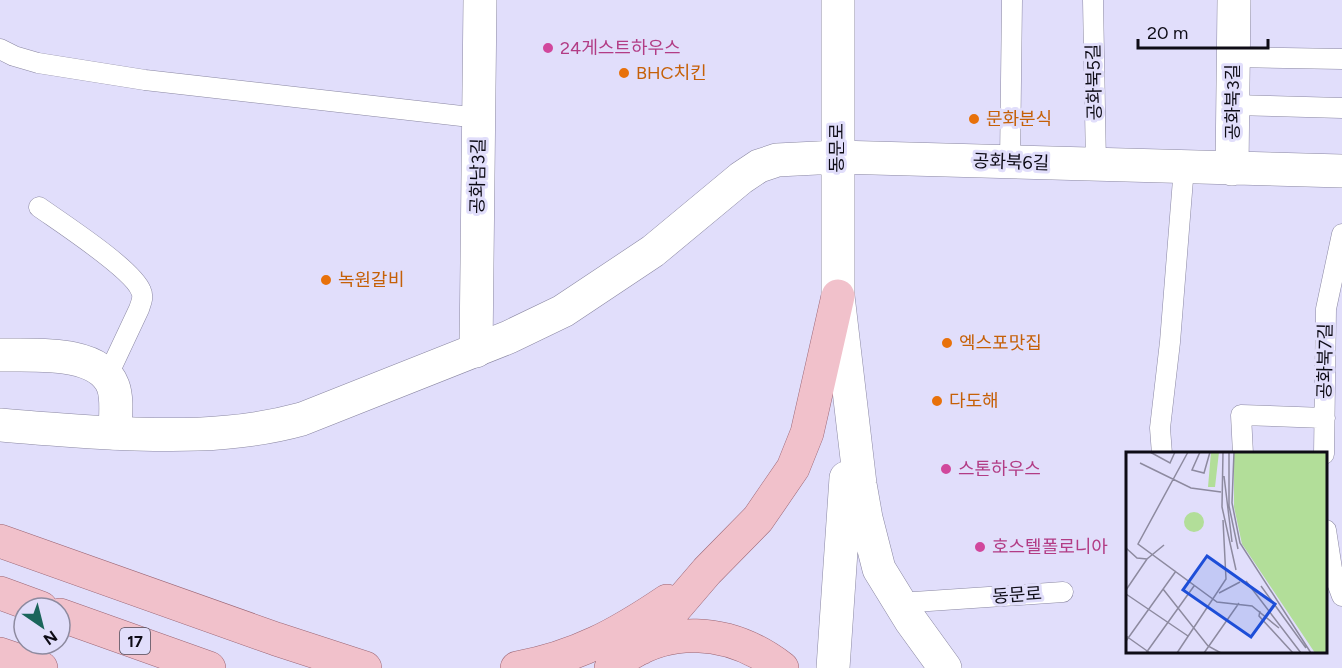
<svg xmlns="http://www.w3.org/2000/svg" width="1342" height="668" font-family="Figtree,'Noto Sans KR',sans-serif">
<rect width="100%" height="100%" fill="#e1defb"/>
<g fill="none" stroke-linecap="round" stroke-linejoin="round">
<!-- service casing -->
<g stroke="#8a87a2" stroke-width="21">
<path id="service" d="M 1093,0 L 1096,165
M 0,49 L 14,56 L 38,63 L 145,80 L 479,118
M 1233,57 L 1342,59
M 1233,105 L 1342,108
M 1010,162 L 1012,0
M 39,207 C 60,222 133,269 141,291 C 144,297 141,303 139,309 L 107,377
M 1162,454 L 1160,428 L 1170,342 L 1184,167
M 1243,454 L 1241,415 L 1325,418
M 1324,454 L 1326,309 L 1342,234
M 1326,530 L 1332,569 L 1342,596
M 899,603 L 1063,592"/>
</g>
<!-- minor casing -->
<g stroke="#8a87a2" stroke-width="34">
<path id="minor" d="M 837,157 L 1342,171
M 1232,169 L 1234,0
M 476,351 L 480,0
M 0,355 C 31,356 99,349 113,386 C 118,399 115,419 115,433"/>
</g>
<!-- tertiary casing -->
<g stroke="#8a87a2" stroke-width="34">
<path id="tertiary" d="M 838,0 L 838,296 L 860,484 L 866,518 L 879,569 L 911,621 L 945,668
M 0,425 C 30,428 61,430 92,432 C 163,436 233,438 302,419 L 509,337 L 563,311 L 653,251 L 741,178 L 759,166 L 777,160 L 837,157
M 833,668 L 846,478"/>
</g>
<!-- primary casing -->
<g stroke="#9b6675" stroke-width="34">
<path id="primary" d="M 0,541 L 276,639 L 365,668
M 0,593 L 41,608
M 60,615 L 209,668
M 641,648 L 707,571 L 758,519 L 793,468 L 807,433 L 838,296
M 0,654 L 41,668
M 517,668 C 577,657 618,634 667,601
M 611,668 C 663,622 730,628 782,668"/>
</g>
<!-- service -->
<use href="#service" stroke="#fff" stroke-width="20"/>
<!-- minor -->
<use href="#minor" stroke="#fff" stroke-width="33"/>
<!-- tertiary -->
<use href="#tertiary" stroke="#fff" stroke-width="33"/>
<!-- primary -->
<use href="#primary" stroke="#f1c1cb" stroke-width="33"/>
</g>
<!-- markers -->
<g fill="#d1479c" stroke="#e1defb" stroke-width="2">
<circle cx="548" cy="48" r="6"/>
<circle cx="946" cy="469" r="6"/>
<circle cx="980" cy="547" r="6"/>
</g>
<g fill="#e8710a" stroke="#e1defb" stroke-width="2">
<circle cx="624" cy="73" r="6"/>
<circle cx="974" cy="119" r="6"/>
<circle cx="326" cy="280" r="6"/>
<circle cx="947" cy="343" r="6"/>
<circle cx="937" cy="401" r="6"/>
</g>
<g text-anchor="middle" dominant-baseline="central" stroke-width="6" stroke-linejoin="round" paint-order="stroke">
<!-- shield labels -->
<rect fill="#e1defb" stroke="#4d4b5b" stroke-width="1.5" x="120" y="628" width="30" height="26" rx="4.5"/>
<g font-size="16" font-weight="bold" fill="#0e0c16">
<text x="135" y="641">17</text>
</g>
<!-- hotel labels -->
<g font-size="18" fill="#b23c85" stroke="#e1defb" text-anchor="start">
<text x="560" y="48">24게스트하우스</text>
<text x="958" y="469">스톤하우스</text>
<text x="992" y="547">호스텔폴로니아</text>
</g>
<!-- food labels -->
<g font-size="18" fill="#c56008" stroke="#e1defb" text-anchor="start">
<text x="636" y="73">BHC치킨</text>
<text x="986" y="119">문화분식</text>
<text x="338" y="280">녹원갈비</text>
<text x="959" y="343">엑스포맛집</text>
<text x="949" y="401">다도해</text>
</g>
<!-- street labels -->
<g font-size="18" fill="#0e0c16" stroke="#e1defb">
<text transform="translate(1094 82) rotate(-91)">공화북5길</text>
<text transform="translate(1233 102) rotate(-90)">공화북3길</text>
<text transform="translate(837 148) rotate(-90)">동문로</text>
<text transform="translate(1011 162) rotate(2)">공화북6길</text>
<text transform="translate(478 176) rotate(-89)">공화남3길</text>
<text transform="translate(1325 361) rotate(-89)">공화북7길</text>
<text transform="translate(1017 595) rotate(-4)">동문로</text>
</g>
</g>
<!-- overview -->
<g transform="translate(1126 452)">
<rect width="201" height="201" fill="#e1defb"/>
<path d="M 85,0 L 93,0 L 89,35 L 82,35 ZM 108,0 L 201,0 L 201,201 L 189,201 L 116,92 L 108,55 ZM58 70a10 10 0 1 1 20 0a10 10 0 1 1-20 0Z" fill="#b2de99"/>
<path fill="none" stroke="#8d8a9f" stroke-width="1.5" d="M 24,0 L 44,11 L 49,0M 62,0 L 12,92 L 91,150 L 126,154 L 153,176M 74,0 L 66,18 L 78,21 L 84,0M 97,0 L 96,55 L 110,118M 103,0 L 103,54 L 112,97M 108,0 L 106,51 L 114,91 L 185,201M 14,11 L 65,36 L 95,40M 98,24 L 106,90M 0,96 L 11,106 L 21,107M 120,129 L 175,201M 135,134 L 180,196M 37,137 L 82,194 L 95,201M 0,138 L 21,107 L 38,93M 93,141 L 114,130M 0,142 L 62,184M 134,159 L 133,164 L 167,201M 0,184 L 24,201M 0,189 L 50,119M 20,201 L 68,134M 51,201 L 100,127 L 97,68M 78,201 L 113,151"/>
<path fill="#1d4ed8" fill-opacity="0.15" stroke="#1d4ed8" stroke-width="3" d="M 81,104 L 149,152 L 125,185 L 57,138 Z"/>
<rect width="201" height="201" fill="none" stroke="#0e0c16" stroke-width="3"/>
</g>
<!-- north arrow -->
<g transform="translate(42 626) rotate(145)"><circle r="28" fill="#e1defb" stroke="#8d8a9f" stroke-width="1.5"/>
<path d="M0-4.5L10 22L0 15L-10 22Z" fill="#1b655b"/>
<text y="-9" font-size="16" font-weight="bold" text-anchor="middle" fill="#0e0c16">N</text>
</g>
<!-- scale -->
<path d="M1138 39v9h130v-9" fill="none" stroke="#0e0c16" stroke-width="3"/>
<text x="1147" y="39" font-size="18" fill="#0e0c16" stroke="#e1defb" stroke-width="4.5" paint-order="stroke">20 m</text>
</svg>
